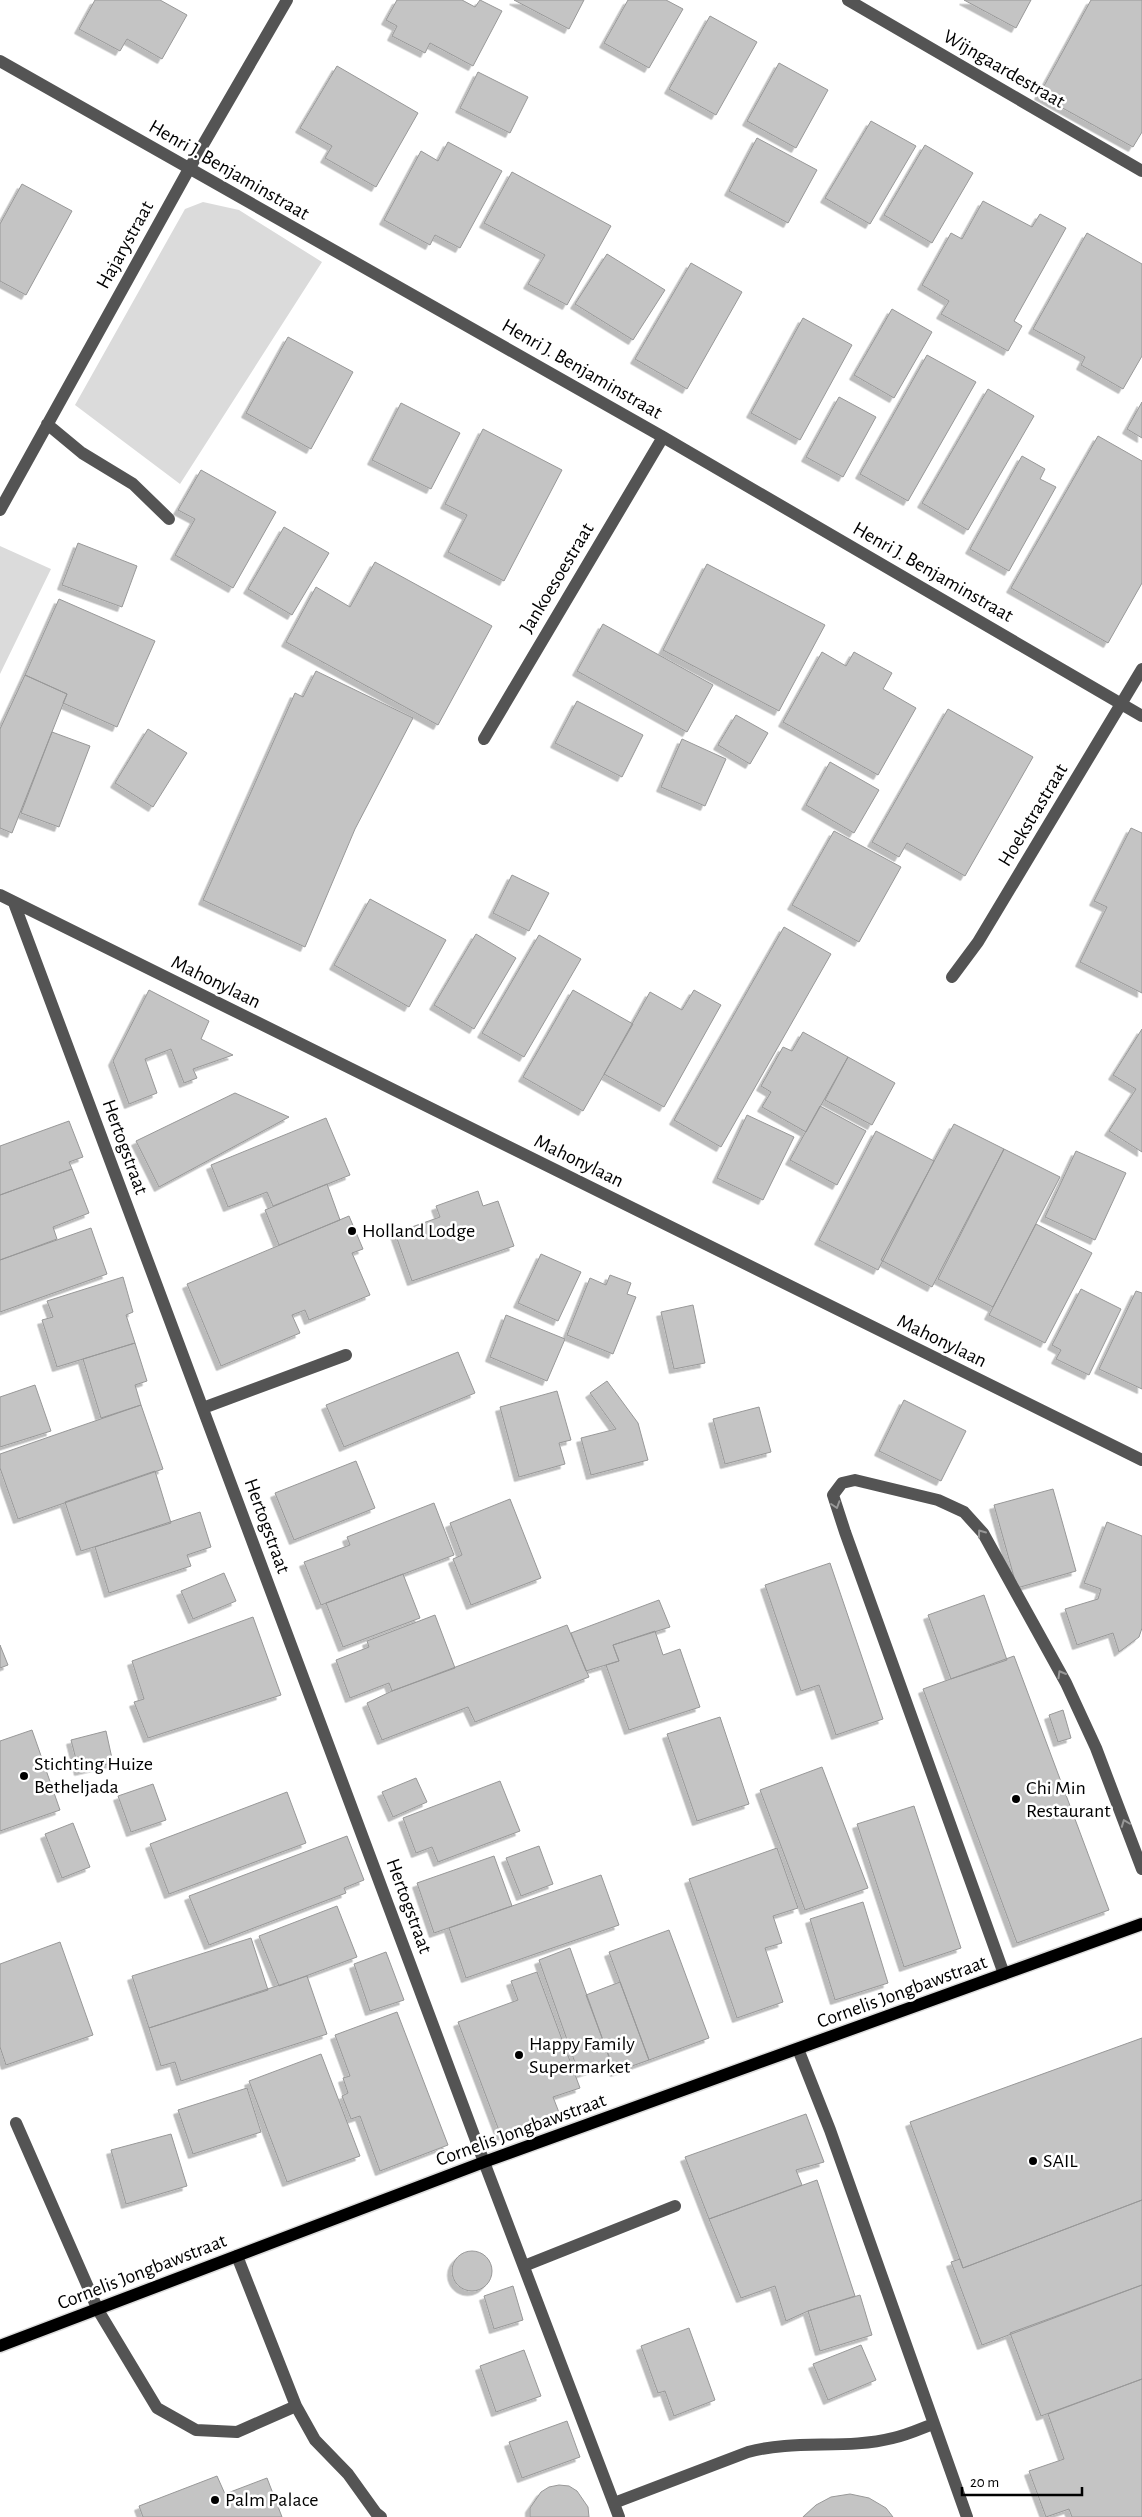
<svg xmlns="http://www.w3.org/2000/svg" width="1142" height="2517" font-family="'Alegreya Sans',sans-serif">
<defs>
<filter id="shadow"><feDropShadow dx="-4.5" dy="4.5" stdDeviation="0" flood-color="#0004"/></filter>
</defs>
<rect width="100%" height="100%" fill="#fff"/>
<!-- green -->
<path fill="#dbdbdb" d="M 203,202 L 239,210 L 322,262 L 180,484 L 75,405 L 185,209 Z
M 0,546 L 51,569 L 0,674 Z"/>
<!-- building -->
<path fill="#c4c4c4" stroke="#989898" filter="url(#shadow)" d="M 95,0 L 160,0 L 187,15 L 162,59 L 127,39 L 120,51 L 79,29 Z
M 397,0 L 462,0 L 475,7 L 480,0 L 502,11 L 473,66 L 430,43 L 425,53 L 392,36 L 397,26 L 386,20 Z
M 514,0 L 584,0 L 569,29 Z
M 628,0 L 666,0 L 683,9 L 649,68 L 604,43 Z
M 964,0 L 1031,0 L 1016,28 Z
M 1091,0 L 1142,0 L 1142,132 L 1133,147 L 1039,95 Z
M 710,16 L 757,42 L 716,115 L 669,89 Z
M 779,63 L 828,90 L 796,148 L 747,121 Z
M 337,66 L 418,113 L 376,187 L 325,158 L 332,146 L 300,128 Z
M 478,72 L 528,97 L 510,133 L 460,108 Z
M 871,121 L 916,146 L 870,224 L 825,198 Z
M 757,138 L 817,170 L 788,223 L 729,191 Z
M 448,142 L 502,171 L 460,248 L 435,235 L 430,245 L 384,220 L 421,151 L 438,161 Z
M 925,145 L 973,173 L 932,243 L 884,215 Z
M 512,172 L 611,226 L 567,305 L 528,284 L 545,255 L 484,223 Z
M 22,184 L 72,211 L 26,295 L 0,281 L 0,224 Z
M 983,201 L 1032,227 L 1040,214 L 1066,228 L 1014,321 L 1022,326 L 1008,351 L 941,314 L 949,301 L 922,285 L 951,233 L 962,239 Z
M 1087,233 L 1142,264 L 1142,356 L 1123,389 L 1081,365 L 1085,357 L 1033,329 Z
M 607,254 L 665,290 L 633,340 L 575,304 Z
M 691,263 L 742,292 L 687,389 L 635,359 Z
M 892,309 L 932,332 L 894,398 L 854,375 Z
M 803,318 L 852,345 L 800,440 L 751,413 Z
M 288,337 L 353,372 L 311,449 L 246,413 Z
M 927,355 L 976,382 L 908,501 L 860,474 Z
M 988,389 L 1034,416 L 968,530 L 922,503 Z
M 839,397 L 876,417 L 843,477 L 806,457 Z
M 1142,402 L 1142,438 L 1127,429 Z
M 401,403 L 460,433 L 431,489 L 372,460 Z
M 483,429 L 562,470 L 504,581 L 448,552 L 467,515 L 445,504 Z
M 1098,436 L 1142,461 L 1142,583 L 1108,643 L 1011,588 Z
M 1022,456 L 1045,469 L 1040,479 L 1056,487 L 1009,571 L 970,549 Z
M 201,470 L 276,512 L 233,588 L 175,555 L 195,519 L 178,510 Z
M 284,527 L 329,553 L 292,615 L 248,589 Z
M 78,543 L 137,566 L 122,607 L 62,585 Z
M 375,562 L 492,626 L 438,725 L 286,642 L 316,587 L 350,607 Z
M 707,564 L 825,625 L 779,711 L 663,650 Z
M 59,599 L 155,641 L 117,727 L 63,703 L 67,694 L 25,675 Z
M 603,624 L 713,685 L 687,732 L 577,671 Z
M 822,652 L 846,666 L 854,652 L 892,673 L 883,689 L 916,708 L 878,775 L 783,722 Z
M 316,671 L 413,718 L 355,829 L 305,947 L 203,900 L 295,693 L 303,697 Z
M 25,675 L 67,694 L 12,833 L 0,828 L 0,729 Z
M 577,701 L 643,735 L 622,777 L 555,743 Z
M 948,709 L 1033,757 L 965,876 L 907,843 L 899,857 L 872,842 Z
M 736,715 L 768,733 L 750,764 L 718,745 Z
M 148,729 L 187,753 L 153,807 L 115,783 Z
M 52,732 L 90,746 L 59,827 L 21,813 Z
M 682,739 L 726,759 L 705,806 L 661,787 Z
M 830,762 L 879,790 L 854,833 L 806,805 Z
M 1131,828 L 1142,833 L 1142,993 L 1080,962 L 1107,907 L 1094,901 Z
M 834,831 L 901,867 L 859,942 L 792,905 Z
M 512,875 L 549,893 L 529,931 L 493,913 Z
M 370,899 L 446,940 L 409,1007 L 334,965 Z
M 784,927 L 831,954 L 721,1147 L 674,1120 Z
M 476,934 L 516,958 L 474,1029 L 434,1005 Z
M 539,935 L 581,959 L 524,1057 L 482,1033 Z
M 149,990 L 209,1021 L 201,1039 L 233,1055 L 193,1069 L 197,1078 L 184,1083 L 171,1049 L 145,1059 L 157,1093 L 129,1104 L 113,1061 Z
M 573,990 L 633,1024 L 583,1111 L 523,1077 Z
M 694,990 L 721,1005 L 664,1107 L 604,1074 L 650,992 L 682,1010 Z
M 1142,1029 L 1142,1152 L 1109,1131 L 1136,1089 L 1113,1075 Z
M 803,1032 L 848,1057 L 806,1132 L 762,1107 L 771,1092 L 761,1086 L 783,1047 L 792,1051 Z
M 848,1057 L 895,1083 L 872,1125 L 825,1100 Z
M 235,1093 L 289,1117 L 159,1187 L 136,1141 Z
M 820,1106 L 866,1131 L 837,1185 L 790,1160 Z
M 747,1115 L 794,1137 L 763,1200 L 717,1178 Z
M 326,1118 L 350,1175 L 273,1206 L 267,1192 L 228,1207 L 211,1165 Z
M 69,1121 L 83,1157 L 69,1162 L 72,1169 L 0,1195 L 0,1146 Z
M 954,1124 L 1004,1149 L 932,1287 L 881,1260 Z
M 876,1131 L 934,1161 L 878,1270 L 819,1240 Z
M 1004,1149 L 1060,1177 L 993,1307 L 938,1279 Z
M 1076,1151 L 1126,1173 L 1095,1240 L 1045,1217 Z
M 72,1169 L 89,1213 L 53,1227 L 57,1239 L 0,1260 L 0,1195 Z
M 327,1184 L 340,1220 L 279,1245 L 265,1210 Z
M 478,1191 L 483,1206 L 498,1201 L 514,1246 L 412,1281 L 395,1233 L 440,1217 L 436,1206 Z
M 349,1216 L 363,1249 L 352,1253 L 370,1295 L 309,1320 L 305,1310 L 292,1315 L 300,1333 L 221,1366 L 187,1284 Z
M 1036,1224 L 1092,1253 L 1045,1343 L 989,1315 Z
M 91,1228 L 107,1274 L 0,1312 L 0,1260 Z
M 541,1254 L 581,1272 L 558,1321 L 518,1303 Z
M 610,1275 L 631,1283 L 627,1294 L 636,1297 L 613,1354 L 567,1335 L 590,1278 L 606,1285 Z
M 123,1277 L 133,1312 L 126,1315 L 135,1343 L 57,1367 L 42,1320 L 53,1317 L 47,1301 Z
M 1081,1289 L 1121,1309 L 1089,1375 L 1056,1359 L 1061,1350 L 1052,1345 Z
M 1136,1291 L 1142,1293 L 1142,1389 L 1099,1369 Z
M 693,1305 L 705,1363 L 674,1369 L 661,1312 Z
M 506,1315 L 565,1339 L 547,1381 L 490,1357 Z
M 135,1343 L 147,1381 L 135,1385 L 141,1405 L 101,1418 L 83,1359 Z
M 458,1352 L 475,1393 L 344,1447 L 326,1405 Z
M 607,1381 L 638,1423 L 648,1460 L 591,1475 L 581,1438 L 616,1429 L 590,1393 Z
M 35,1385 L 51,1431 L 0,1447 L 0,1397 Z
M 557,1391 L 571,1440 L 559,1443 L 565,1464 L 519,1477 L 500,1407 Z
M 904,1400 L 966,1431 L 941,1481 L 879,1451 Z
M 141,1405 L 163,1469 L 18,1519 L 0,1468 L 0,1454 Z
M 759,1407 L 771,1452 L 725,1464 L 713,1419 Z
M 356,1461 L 375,1508 L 294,1540 L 275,1493 Z
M 155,1471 L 171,1523 L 81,1551 L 65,1502 Z
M 1053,1489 L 1076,1571 L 1017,1588 L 994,1505 Z
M 510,1499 L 541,1578 L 471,1605 L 453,1559 L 462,1555 L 450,1523 Z
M 434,1503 L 454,1555 L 321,1605 L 304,1562 L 350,1545 L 347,1537 Z
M 200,1512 L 211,1547 L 187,1555 L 191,1566 L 109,1593 L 95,1547 Z
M 1107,1522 L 1142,1536 L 1142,1628 L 1139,1637 L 1119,1652 L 1113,1633 L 1077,1645 L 1065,1609 L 1098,1599 L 1101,1589 L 1084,1583 Z
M 830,1563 L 883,1719 L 836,1735 L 819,1685 L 801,1691 L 765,1585 Z
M 224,1573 L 236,1601 L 193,1619 L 181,1591 Z
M 403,1574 L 420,1618 L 343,1647 L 326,1603 Z
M 984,1595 L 1007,1660 L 951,1679 L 928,1615 Z
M 659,1600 L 670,1627 L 613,1645 L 619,1661 L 586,1671 L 571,1633 Z
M 435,1615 L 455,1668 L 392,1691 L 389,1683 L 350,1698 L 336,1660 L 369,1647 L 367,1641 Z
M 253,1617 L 281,1695 L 148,1738 L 134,1702 L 144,1699 L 132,1661 Z
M 567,1625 L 589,1677 L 475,1722 L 468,1707 L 382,1740 L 367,1703 L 392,1691 Z
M 655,1631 L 663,1655 L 680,1649 L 700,1707 L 629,1730 L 606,1665 L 619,1661 L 613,1645 Z
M 0,1645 L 8,1665 L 0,1668 Z
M 1014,1656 L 1109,1910 L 1017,1943 L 923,1689 Z
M 1063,1710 L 1071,1738 L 1058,1742 L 1049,1715 Z
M 720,1717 L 749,1804 L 697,1821 L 667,1734 Z
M 32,1730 L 60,1810 L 0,1831 L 0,1741 Z
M 106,1731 L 113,1763 L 79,1771 L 71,1740 Z
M 822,1767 L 868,1888 L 805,1910 L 760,1790 Z
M 416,1778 L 427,1802 L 393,1817 L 382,1792 Z
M 500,1781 L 520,1831 L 438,1862 L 432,1847 L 416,1853 L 403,1818 Z
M 153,1784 L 166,1820 L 131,1832 L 118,1796 Z
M 287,1792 L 306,1843 L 169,1894 L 150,1844 Z
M 914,1806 L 961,1948 L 904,1967 L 857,1824 Z
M 73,1823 L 90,1867 L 62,1878 L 45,1834 Z
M 347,1836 L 364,1880 L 344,1888 L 346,1893 L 209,1945 L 189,1896 Z
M 539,1846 L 553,1884 L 521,1896 L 506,1858 Z
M 777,1848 L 798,1908 L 773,1916 L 782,1943 L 765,1948 L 783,2002 L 737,2018 L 689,1879 Z
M 494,1856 L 512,1906 L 434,1933 L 417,1883 Z
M 601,1875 L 619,1925 L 466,1978 L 449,1928 Z
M 863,1902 L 888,1983 L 835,2000 L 810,1919 Z
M 337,1906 L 357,1957 L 279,1986 L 259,1936 Z
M 669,1930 L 709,2038 L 649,2060 L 609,1952 Z
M 251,1938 L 268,1990 L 149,2028 L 132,1976 Z
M 60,1942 L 93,2035 L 6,2065 L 0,2047 L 0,1964 Z
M 570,1948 L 611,2063 L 579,2074 L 539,1960 Z
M 386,1952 L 404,2000 L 370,2011 L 354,1964 Z
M 537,1972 L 580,2088 L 553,2097 L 560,2115 L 501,2136 L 458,2022 L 518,2000 L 511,1981 Z
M 307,1976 L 327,2034 L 181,2081 L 175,2062 L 161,2066 L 149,2028 Z
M 620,1982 L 649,2060 L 615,2072 L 586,1995 Z
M 397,2012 L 448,2145 L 380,2171 L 360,2116 L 351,2119 L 342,2096 L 348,2093 L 343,2078 L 350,2076 L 335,2035 Z
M 1142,2038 L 1142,2200 L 963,2268 L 910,2122 Z
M 321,2054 L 360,2156 L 287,2182 L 249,2081 Z
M 247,2088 L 261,2132 L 193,2154 L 178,2110 Z
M 806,2114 L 824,2162 L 796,2170 L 802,2185 L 709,2219 L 685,2157 Z
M 171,2134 L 187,2186 L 126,2204 L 111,2150 Z
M 817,2180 L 855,2296 L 808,2311 L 786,2321 L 775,2286 L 741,2298 L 709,2219 Z
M 1142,2200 L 1142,2285 L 982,2345 L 951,2262 L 960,2259 L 963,2268 Z
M452 2271a20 20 0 1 1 40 0a20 20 0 1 1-40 0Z
M 1142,2285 L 1142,2379 L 1041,2416 L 1010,2333 Z
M 513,2286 L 523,2320 L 494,2329 L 484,2296 Z
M 860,2295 L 872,2335 L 820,2351 L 808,2311 Z
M 689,2328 L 715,2400 L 674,2416 L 665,2391 L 658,2393 L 641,2346 Z
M 861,2345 L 876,2380 L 828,2400 L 813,2364 Z
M 524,2350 L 541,2396 L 496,2412 L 480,2366 Z
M 1142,2379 L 1142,2517 L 1072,2517 L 1069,2509 L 1046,2517 L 1029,2471 L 1064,2459 L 1048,2414 Z
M 567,2421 L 580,2457 L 522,2478 L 509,2442 Z
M 217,2476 L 225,2494 L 267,2478 L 282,2517 L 143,2517 L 139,2506 Z
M 559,2485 L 569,2486 L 577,2491 L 588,2507 L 589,2517 L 530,2517 L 530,2508 L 541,2492 L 549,2487 Z
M 850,2494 L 869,2498 L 886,2508 L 893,2517 L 803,2517 L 816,2505 L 831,2497 Z"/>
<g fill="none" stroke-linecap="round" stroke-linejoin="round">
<!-- major casing -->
<g stroke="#dbdbdb" stroke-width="15">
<path id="major" d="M 0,2346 L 484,2162 L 1142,1924"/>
</g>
<!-- minor -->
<path stroke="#545454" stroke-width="12" d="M 848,0 L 1142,171
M 0,61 L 663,437 L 1142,716
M 47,424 L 82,453 L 133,484 L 169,519
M 0,510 L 189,169 L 287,0
M 484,739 L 663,437
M 0,895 L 1142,1460
M 14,903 L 484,2162 L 619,2517
M 952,977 L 978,942 L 1142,669
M 203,1408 L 346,1355
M 1004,1974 L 845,1532 L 833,1495 L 842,1483 L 855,1480 L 938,1500 L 964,1512 L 983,1533 L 1066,1683 L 1096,1748 L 1142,1869
M 798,2049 L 830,2130 L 967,2517
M 16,2123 L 98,2310 L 157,2408 L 196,2430 L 237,2432 L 296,2406
M 237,2256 L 296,2406 L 315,2440 L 348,2474 L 376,2513 L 381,2517
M 524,2266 L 675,2206
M 614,2503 L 748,2452 C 795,2439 846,2450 893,2438 C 907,2435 920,2429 933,2424"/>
<!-- major -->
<use href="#major" stroke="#000" stroke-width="12"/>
</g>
<!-- one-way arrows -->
<defs><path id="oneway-chevron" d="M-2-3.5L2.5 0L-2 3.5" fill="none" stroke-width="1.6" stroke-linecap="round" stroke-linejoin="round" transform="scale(1.25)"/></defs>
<g stroke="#989898">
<use href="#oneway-chevron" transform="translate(836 1505) rotate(72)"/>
<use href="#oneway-chevron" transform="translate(981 1533) rotate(-126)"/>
<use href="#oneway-chevron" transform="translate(1061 1674) rotate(-120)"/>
<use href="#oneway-chevron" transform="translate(1125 1823) rotate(-111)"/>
</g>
<!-- markers -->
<g fill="#000" stroke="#fff" stroke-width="2">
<circle cx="352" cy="1231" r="5"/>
<circle cx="24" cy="1776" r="5"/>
<circle cx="1016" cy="1799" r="5"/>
<circle cx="519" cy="2055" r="5"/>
<circle cx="1033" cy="2161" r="5"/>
<circle cx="215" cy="2500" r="5"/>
</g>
<g text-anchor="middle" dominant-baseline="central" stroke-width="5" stroke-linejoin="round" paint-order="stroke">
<!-- street labels -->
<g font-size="20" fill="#000" stroke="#fff">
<text transform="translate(1004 69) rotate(30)">Wijngaardestraat</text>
<text transform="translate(229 170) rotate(30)">Henri J. Benjaminstraat</text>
<text transform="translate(125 245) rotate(-61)">Hajarystraat</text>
<text transform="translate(582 369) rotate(30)">Henri J. Benjaminstraat</text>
<text transform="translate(933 572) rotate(30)">Henri J. Benjaminstraat</text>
<text transform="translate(557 578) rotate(-59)">Jankoesoestraat</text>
<text transform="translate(1033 815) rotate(-59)">Hoekstrastraat</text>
<text transform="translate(216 982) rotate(26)">Mahonylaan</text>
<text transform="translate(125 1147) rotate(70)">Hertogstraat</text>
<text transform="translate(579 1161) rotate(26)">Mahonylaan</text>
<text transform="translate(942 1341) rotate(26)">Mahonylaan</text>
<text transform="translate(267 1526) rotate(70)">Hertogstraat</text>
<text transform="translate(409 1906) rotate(70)">Hertogstraat</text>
<text transform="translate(902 1992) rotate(-20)">Cornelis Jongbawstraat</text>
<text transform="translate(521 2130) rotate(-20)">Cornelis Jongbawstraat</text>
<text transform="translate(142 2272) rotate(-21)">Cornelis Jongbawstraat</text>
</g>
<!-- poi labels -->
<g font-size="20" fill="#000" stroke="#fff" text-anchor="start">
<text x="362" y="1231">Holland Lodge</text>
<text x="34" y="1764">Stichting Huize<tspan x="34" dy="23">Betheljada</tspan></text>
<text x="1026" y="1788">Chi Min<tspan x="1026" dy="23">Restaurant</tspan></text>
<text x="529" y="2044">Happy Family<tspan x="529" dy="23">Supermarket</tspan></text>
<text x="1043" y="2161">SAIL</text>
<text x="225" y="2500">Palm Palace</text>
</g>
</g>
<!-- scale -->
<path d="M962 2487v8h120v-8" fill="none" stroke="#000000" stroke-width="2.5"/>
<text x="970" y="2487" font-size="15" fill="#000000" stroke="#ffffff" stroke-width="4" paint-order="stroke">20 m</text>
</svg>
